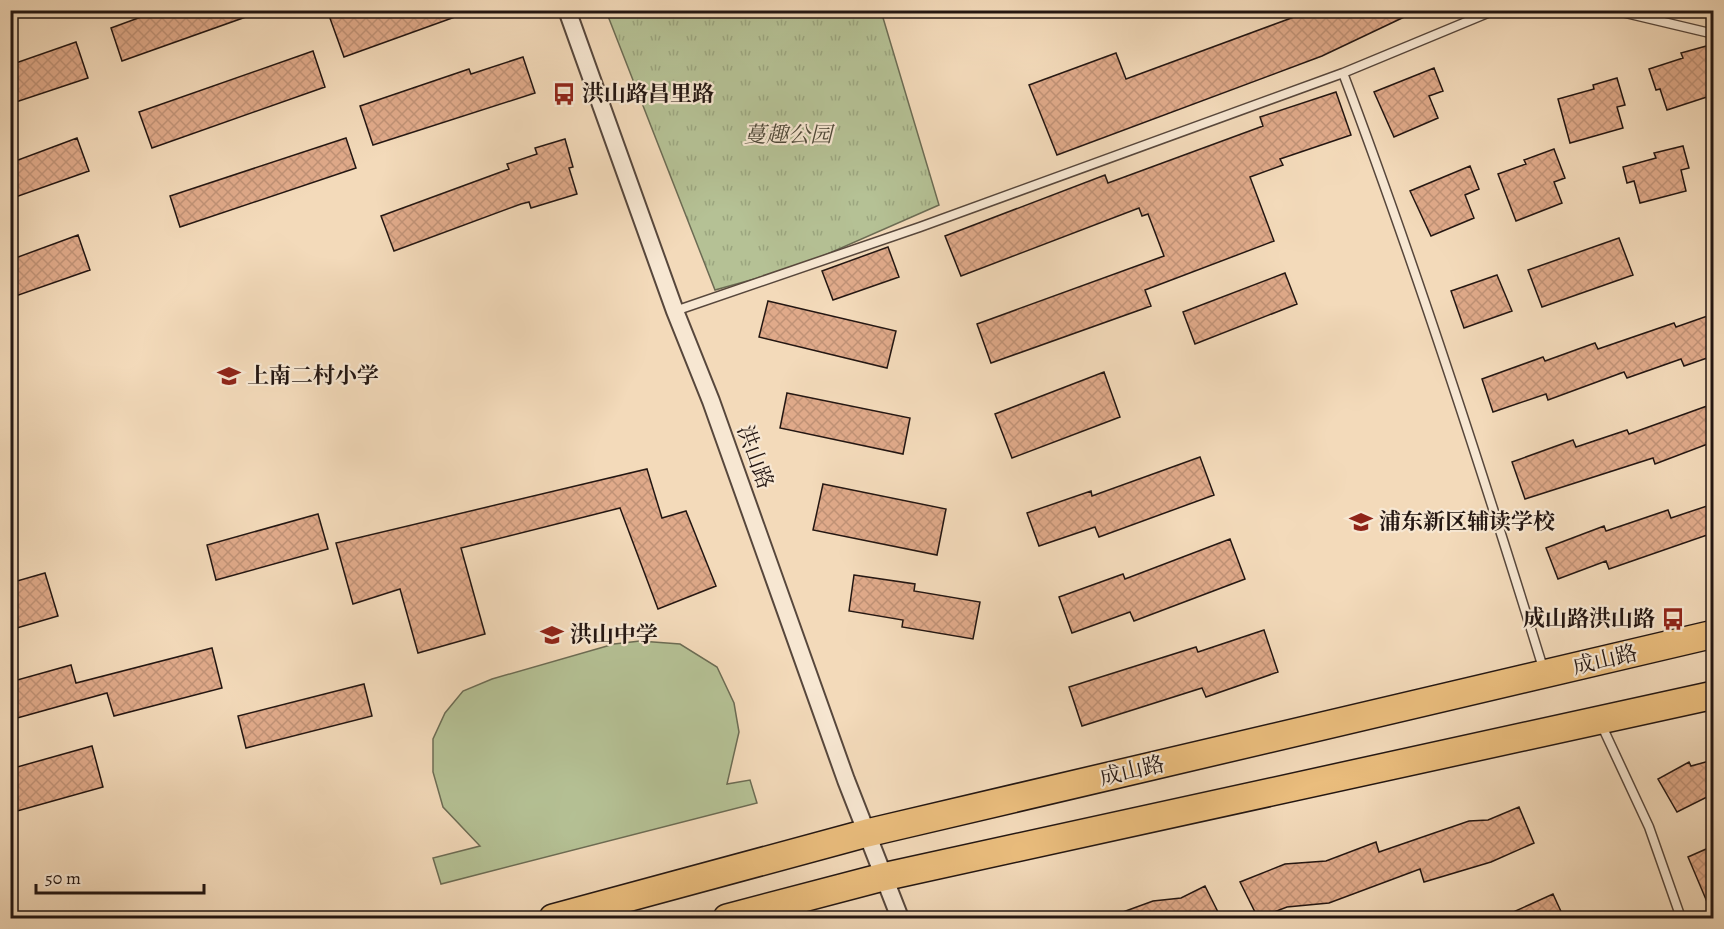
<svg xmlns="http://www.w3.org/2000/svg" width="1724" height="929" font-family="Alegreya,'Noto Serif SC',serif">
<defs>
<pattern id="park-tufts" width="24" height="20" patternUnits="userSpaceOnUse" patternTransform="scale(1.5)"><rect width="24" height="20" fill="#b5c195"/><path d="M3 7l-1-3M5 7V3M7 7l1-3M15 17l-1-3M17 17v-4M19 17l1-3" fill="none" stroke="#9ba57f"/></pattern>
<pattern id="building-cross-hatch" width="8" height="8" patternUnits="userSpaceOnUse" patternTransform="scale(1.5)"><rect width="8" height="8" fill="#e0aa8a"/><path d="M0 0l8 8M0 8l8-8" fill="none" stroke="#c09276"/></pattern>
</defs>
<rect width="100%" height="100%" fill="#f3daba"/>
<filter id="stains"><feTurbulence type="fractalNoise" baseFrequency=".00333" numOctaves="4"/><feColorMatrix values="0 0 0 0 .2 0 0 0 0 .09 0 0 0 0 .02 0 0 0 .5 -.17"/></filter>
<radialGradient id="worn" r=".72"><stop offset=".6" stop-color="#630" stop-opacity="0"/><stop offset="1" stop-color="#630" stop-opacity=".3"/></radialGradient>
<!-- grass -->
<path fill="#b5c195" stroke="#6c6c54" stroke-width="1.5" d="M 640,641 L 680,644 L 717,667 L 734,703 L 739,732 L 727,784 L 750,780 L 757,803 L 441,884 L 433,858 L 480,846 L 443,807 L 433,772 L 433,739 L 445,713 L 463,691 L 492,679 L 614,644 Z"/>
<!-- park -->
<path fill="url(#park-tufts)" stroke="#6c6c54" stroke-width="1.5" d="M 606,11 L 881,11 L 939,205 L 800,266 L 715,290 Z"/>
<!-- building -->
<path fill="url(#building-cross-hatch)" stroke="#231612" stroke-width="1.5" d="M 160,10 L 257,10 L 257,13 L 122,61 L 111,28 Z
M 327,10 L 465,10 L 466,13 L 344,57 Z
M 1313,10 L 1419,10 L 1322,56 L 1057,155 L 1029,85 L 1116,53 L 1126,79 Z
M 76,42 L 88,78 L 10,104 L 10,65 Z
M 1710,45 L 1713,56 L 1713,73 L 1707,75 L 1713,95 L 1667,110 L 1660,89 L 1656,90 L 1649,69 L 1683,58 L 1681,53 Z
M 313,51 L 325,87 L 152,148 L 139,112 Z
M 523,57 L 535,93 L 373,145 L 360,106 L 469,69 L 471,74 Z
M 1434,68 L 1443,91 L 1429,96 L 1438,118 L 1394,137 L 1374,92 Z
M 1617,78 L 1625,105 L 1617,107 L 1623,128 L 1570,143 L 1558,99 L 1594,89 L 1593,85 Z
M 1336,92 L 1351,135 L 1280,159 L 1283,165 L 1250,177 L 1274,241 L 1145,290 L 1151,306 L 991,363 L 977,324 L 1164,256 L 1148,214 L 1142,216 L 1139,208 L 961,276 L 945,236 L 1105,175 L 1108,183 L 1263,126 L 1260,117 Z
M 77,138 L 89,171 L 10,199 L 10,163 Z
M 346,138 L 356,168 L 180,227 L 170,196 Z
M 565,139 L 573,167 L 569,168 L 577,194 L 531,208 L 529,202 L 521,204 L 394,251 L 381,216 L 509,169 L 507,164 L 537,154 L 535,148 Z
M 1683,146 L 1689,168 L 1681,170 L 1686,191 L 1640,203 L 1634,181 L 1627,183 L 1623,167 L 1656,158 L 1654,153 Z
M 1554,149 L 1565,178 L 1554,182 L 1562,203 L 1516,221 L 1498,174 L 1526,164 L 1524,160 Z
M 1470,166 L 1479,189 L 1465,195 L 1474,218 L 1431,236 L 1410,191 Z
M 78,235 L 90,270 L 10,298 L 10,260 Z
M 1619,238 L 1633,275 L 1542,307 L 1528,270 Z
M 888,247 L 899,277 L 833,300 L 822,271 Z
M 1285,273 L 1297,304 L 1195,344 L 1183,312 Z
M 1497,275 L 1512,311 L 1464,328 L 1451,291 Z
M 768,301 L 896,331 L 887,368 L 759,337 Z
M 1713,314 L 1713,356 L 1684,366 L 1681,359 L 1627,378 L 1624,372 L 1548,400 L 1546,394 L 1493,412 L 1482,379 L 1543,357 L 1545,361 L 1595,343 L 1598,349 L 1674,323 L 1676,327 Z
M 1104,372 L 1120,417 L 1012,458 L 995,414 Z
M 787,393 L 910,418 L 903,454 L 780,428 Z
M 1707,406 L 1709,411 L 1713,410 L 1713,442 L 1655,464 L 1653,458 L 1525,499 L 1512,462 L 1573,440 L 1576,447 L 1627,430 L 1629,434 Z
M 1200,457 L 1214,495 L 1099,537 L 1095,527 L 1039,546 L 1027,513 L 1091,491 L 1092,496 Z
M 647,469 L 662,518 L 686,511 L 716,586 L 658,609 L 620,508 L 461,548 L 485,634 L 418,653 L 400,589 L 353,604 L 336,543 Z
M 823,484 L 946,509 L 937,555 L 813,530 Z
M 1713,504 L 1713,533 L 1609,569 L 1606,561 L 1558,579 L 1546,548 L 1604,526 L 1606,531 L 1668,510 L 1671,518 Z
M 318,514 L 328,549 L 216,580 L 207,545 Z
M 1230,539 L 1245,579 L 1134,621 L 1130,612 L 1072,633 L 1059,597 L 1123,574 L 1125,579 Z
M 45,573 L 58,616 L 10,630 L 10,583 Z
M 854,575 L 915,584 L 914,591 L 980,602 L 973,639 L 902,627 L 903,620 L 849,611 Z
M 1264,630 L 1278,672 L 1206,697 L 1202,688 L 1082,726 L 1069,687 L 1196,647 L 1198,652 Z
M 212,648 L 222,688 L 114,716 L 107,693 L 10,720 L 10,682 L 71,665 L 76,683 Z
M 364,684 L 372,716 L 246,748 L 238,716 Z
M 92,746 L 103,787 L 10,813 L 10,769 Z
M 1713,760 L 1713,794 L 1677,812 L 1658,779 L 1689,762 L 1691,766 Z
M 1519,807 L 1534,843 L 1491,862 L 1424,882 L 1420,869 L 1329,903 L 1287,907 L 1258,918 L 1240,882 L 1285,864 L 1326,861 L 1376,842 L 1379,852 L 1469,821 L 1488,820 Z
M 1713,846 L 1713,916 L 1688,857 Z
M 1205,886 L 1221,918 L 1113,918 L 1112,916 L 1153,901 L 1181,898 Z
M 1553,894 L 1564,918 L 1500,918 Z"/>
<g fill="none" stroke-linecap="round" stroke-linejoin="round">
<!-- service casing -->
<g stroke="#57473c" stroke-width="11">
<path id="service" d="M 1613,10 L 1714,34
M 1343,73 C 1417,269 1482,470 1544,671
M 675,311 L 920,227 L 1343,73 L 1495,10
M 1601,724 L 1649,827 L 1681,918"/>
</g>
<!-- minor casing -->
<g stroke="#57473c" stroke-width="20">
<path id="minor" d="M 567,10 L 675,311 L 711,401 L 846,780 L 900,918"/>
</g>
<!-- primary casing -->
<g stroke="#231612" stroke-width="30">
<path id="primary" d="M 553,918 L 867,833 L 1714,634
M 727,918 L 883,877 L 1714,695"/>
</g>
<!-- service -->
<use href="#service" stroke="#f7e7d2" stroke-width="8"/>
<!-- minor -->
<use href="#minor" stroke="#f7e7d2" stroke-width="16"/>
<!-- primary -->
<use href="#primary" stroke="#eabd7d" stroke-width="27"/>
</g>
<!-- icons -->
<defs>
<g id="bus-bare" transform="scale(1.8)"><path d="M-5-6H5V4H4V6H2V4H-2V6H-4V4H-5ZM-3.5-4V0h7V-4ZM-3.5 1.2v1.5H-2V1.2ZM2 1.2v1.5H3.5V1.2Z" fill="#8f2418" stroke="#f7e7d2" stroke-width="2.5" paint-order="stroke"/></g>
<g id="school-bare" transform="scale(1.8)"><path d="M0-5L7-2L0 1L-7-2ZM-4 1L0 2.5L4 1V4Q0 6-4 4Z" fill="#8f2418" stroke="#f7e7d2" stroke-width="2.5" paint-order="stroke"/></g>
</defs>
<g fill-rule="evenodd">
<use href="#bus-bare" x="564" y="94"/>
<use href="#school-bare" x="229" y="376"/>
<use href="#school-bare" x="1361" y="522"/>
<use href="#bus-bare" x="1673" y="619"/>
<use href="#school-bare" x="552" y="635"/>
</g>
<g text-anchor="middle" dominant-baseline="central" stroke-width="4.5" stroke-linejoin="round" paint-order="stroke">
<!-- poi labels -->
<g font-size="22" font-weight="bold" fill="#231612" stroke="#f7e7d2" text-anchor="start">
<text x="582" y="94">洪山路昌里路</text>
<text x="247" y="376">上南二村小学</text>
<text x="1379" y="522">浦东新区辅读学校</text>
<text x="1655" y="619" text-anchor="end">成山路洪山路</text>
<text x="570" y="635">洪山中学</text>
</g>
<!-- park labels -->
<g font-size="22" font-style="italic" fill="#4f4939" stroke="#f7e7d2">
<text x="788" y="135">蔓趣公园</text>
</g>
<!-- street labels -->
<g font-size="22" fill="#231612" stroke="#f7e7d2">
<text transform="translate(755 457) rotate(70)">洪山路</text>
<text transform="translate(1605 660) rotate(-13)">成山路</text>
<text transform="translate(1132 771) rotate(-13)">成山路</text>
</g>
</g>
<!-- margin -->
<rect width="1724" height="929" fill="none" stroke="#f3daba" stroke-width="36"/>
<rect x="12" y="12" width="1700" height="905" fill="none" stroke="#231612" stroke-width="3"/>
<rect x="18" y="18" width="1688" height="893" fill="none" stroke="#231612" stroke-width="1.5"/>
<!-- scale -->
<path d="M36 884v9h168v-9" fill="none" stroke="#231612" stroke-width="3"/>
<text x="45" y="884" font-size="18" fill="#231612" stroke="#f7e7d2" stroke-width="4.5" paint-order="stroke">50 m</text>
<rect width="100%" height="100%" filter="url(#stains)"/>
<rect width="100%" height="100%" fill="url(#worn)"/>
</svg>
